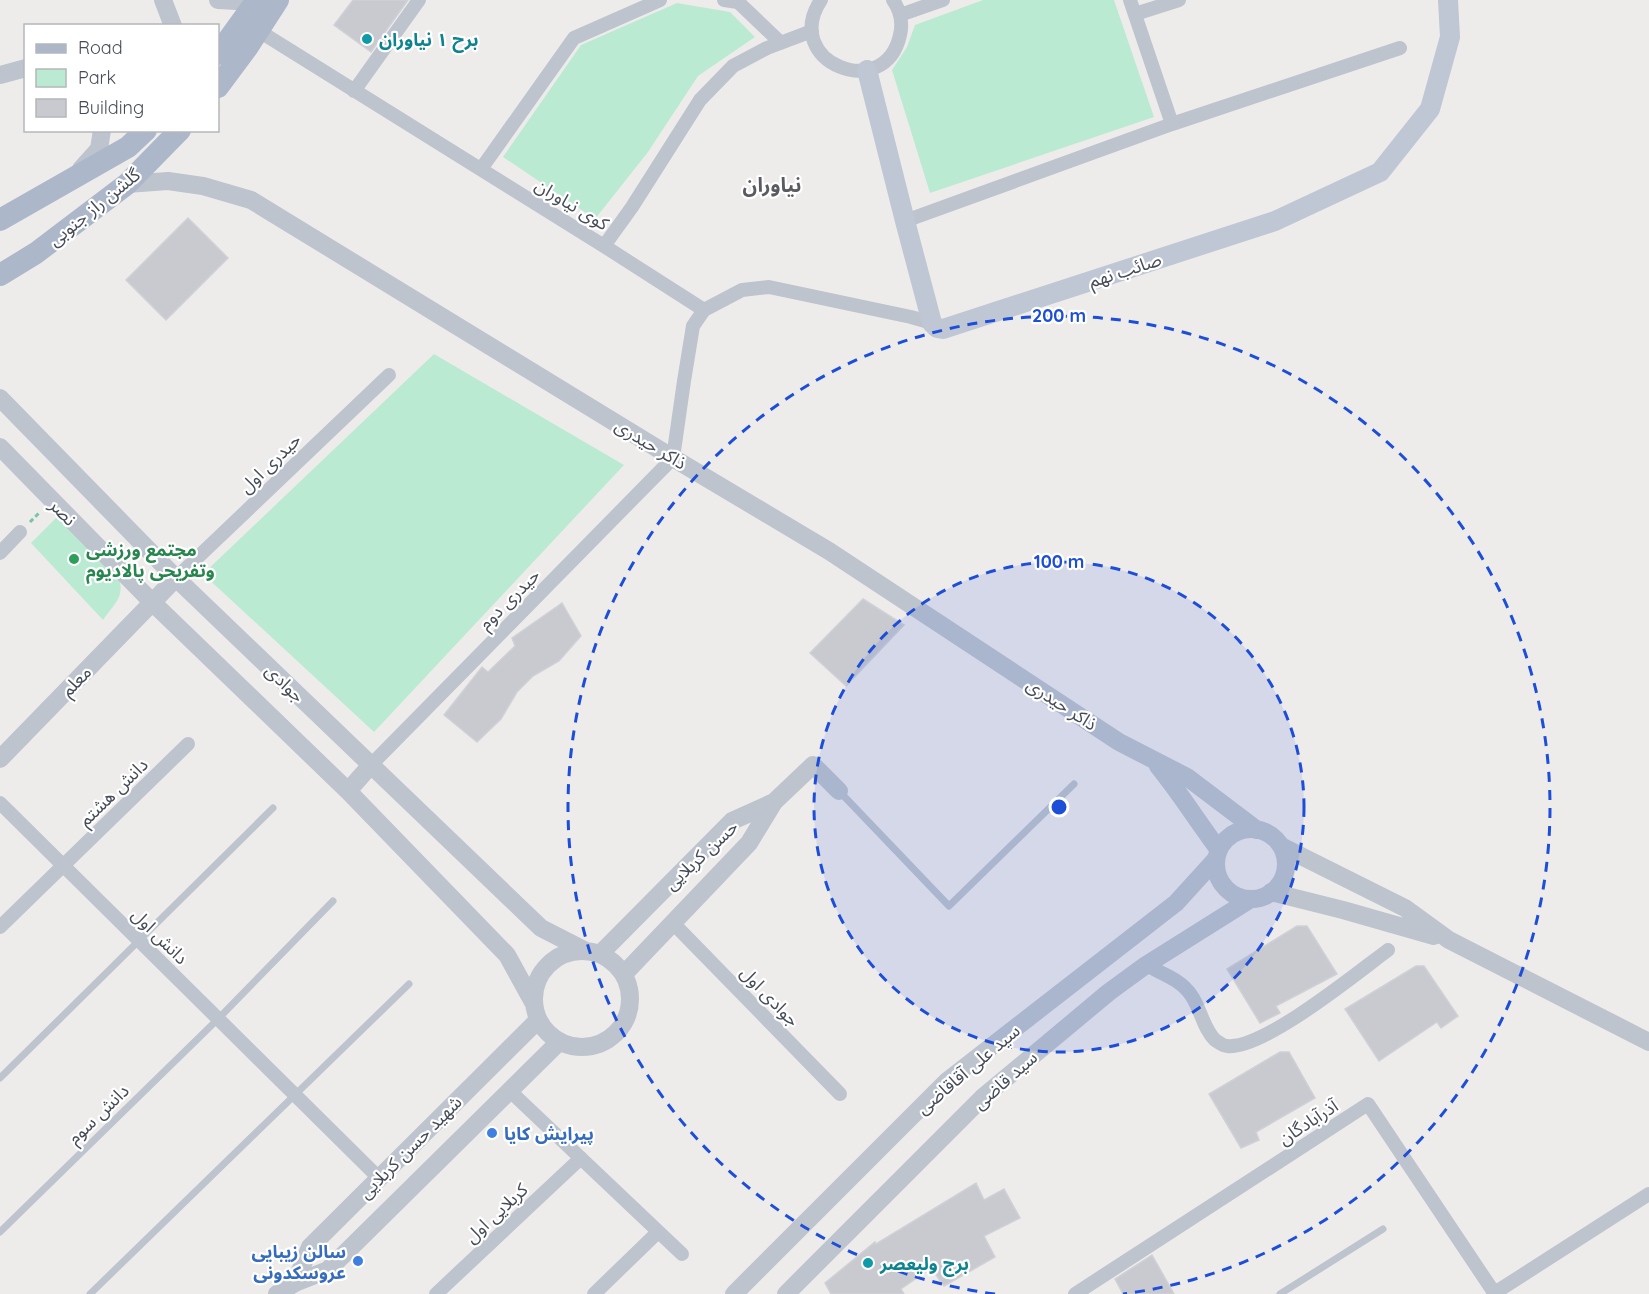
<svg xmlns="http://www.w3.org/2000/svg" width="1649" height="1294" font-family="Quicksand,'Noto Sans Arabic',sans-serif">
<rect width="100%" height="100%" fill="#eeeceb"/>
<!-- green -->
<path fill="#bbead3" d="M 983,0 L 1114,0 L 1154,117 L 930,193 L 892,70 L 907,47 L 915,25 Z
M 677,3 L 730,12 L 755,37 L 698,76 L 648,152 L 595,219 L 503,157 L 581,45 Z
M 434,354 L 624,465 L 374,732 L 203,574 Z
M 58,516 L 118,576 C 126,596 115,603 103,620 L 31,543 Z"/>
<!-- building -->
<path fill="#c9cad0" stroke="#d0d1d7" stroke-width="1.5" d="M 353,0 L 408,0 L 371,52 L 334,25 Z
M 188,218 L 228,258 L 166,320 L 126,280 Z
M 863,599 L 904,625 L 846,686 L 810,653 Z
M 562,603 L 581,636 L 559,661 L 533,676 L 517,692 L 501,719 L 477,742 L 444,715 L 482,667 L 488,672 L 515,646 L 512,638 Z
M 1297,926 L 1307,926 L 1337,974 L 1276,1006 L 1280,1013 L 1260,1023 L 1227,969 Z
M 1416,966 L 1424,966 L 1458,1016 L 1441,1028 L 1437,1022 L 1379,1061 L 1345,1009 Z
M 1280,1052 L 1289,1052 L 1315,1098 L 1256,1132 L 1259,1140 L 1241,1148 L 1209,1094 Z
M 976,1183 L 984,1200 L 1004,1189 L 1020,1218 L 984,1236 L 995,1257 L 944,1286 L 931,1268 L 901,1289 L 904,1294 L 831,1294 L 825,1283 L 875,1242 L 876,1244 Z
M 1152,1255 L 1174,1294 L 1123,1294 L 1115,1279 Z"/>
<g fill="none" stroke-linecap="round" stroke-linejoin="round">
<!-- path -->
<path stroke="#76c5a8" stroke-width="3" stroke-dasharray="4.5 3" stroke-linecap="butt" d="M 30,522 L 40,512"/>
<!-- service -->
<path stroke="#bdc4cd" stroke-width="7" d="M 839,791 L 949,906 L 1074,784
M 0,1078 L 273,808
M 0,1232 L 218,1019 L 333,901
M 90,1294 L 409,984
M 1280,1294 L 1383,1229"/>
<!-- minor -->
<path stroke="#bdc4cd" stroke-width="14" d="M 724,0 L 738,2 L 781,43
M 821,0 C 780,62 885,104 900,35 C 903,23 900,10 893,0
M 1130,0 L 1172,124
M 1135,14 L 1179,0
M 900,15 L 943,0
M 259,31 L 604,246 L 632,207 L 700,100 L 733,66 L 767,48 L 812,31
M 354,91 L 419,0
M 481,169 L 574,38 L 660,0
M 905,221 L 1172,124 L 1400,48
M 604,246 L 704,310
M 0,553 L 20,532
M 176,578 L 389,375
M 370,766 L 673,458 L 684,381 L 693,326 L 704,310 L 742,290 L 769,287 L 911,317 L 932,323
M 0,803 L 379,1178
M 673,923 L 840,1094
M 0,927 L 188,744
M 1146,965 C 1162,974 1180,979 1191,995 C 1201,1009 1203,1028 1215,1040 C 1218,1042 1223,1046 1227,1046 C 1263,1050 1357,973 1388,950
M 510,1091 L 682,1254
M 436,1294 L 581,1158
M 594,1294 L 658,1232
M 1075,1294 L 1368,1104 L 1495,1294
M 1493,1294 L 1649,1194"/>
<!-- tertiary -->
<path stroke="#bdc4cd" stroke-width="18" d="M 163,0 L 173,26
M 218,0 L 255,2
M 0,75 L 26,68
M 81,169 L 99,149 L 102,130
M 127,184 L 168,181 L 203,186 L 251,200 L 673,458 L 829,551 L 1119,742 L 1187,777 L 1257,830
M 0,398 L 176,578 L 541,928 L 584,950
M 0,447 L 152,602 L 348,791 L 507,955 L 534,1004
M 0,759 L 176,578
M 1158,766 C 1180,793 1198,822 1219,850
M 348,791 L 370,766
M 774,802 L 813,765 L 839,791
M1216 864a35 35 0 1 1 70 0a35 35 0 1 1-70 0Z
M 1281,846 L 1405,908 L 1449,940 L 1649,1042
M 1271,892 L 1343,910 L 1434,936
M534 999a48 48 0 1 1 96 0a48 48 0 1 1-96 0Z
M 600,954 L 732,821 L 774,802 L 749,843 L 624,974
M 295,1283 L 310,1247 L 538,1020
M 277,1294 L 295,1283 L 328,1270 L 559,1042
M 734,1294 L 947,1081 L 1176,903 L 1216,859
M 786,1294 L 982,1098 L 1109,992 L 1146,965 L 1251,899"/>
<!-- secondary -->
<path stroke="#bfc6d4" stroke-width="20" d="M 867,70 L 905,221 L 932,323 L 937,328 L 943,329 L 1275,221 L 1380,172 L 1430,109 L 1450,37 L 1448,0"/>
<!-- primary -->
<path stroke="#acb7c9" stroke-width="22" d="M 218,54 L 257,0
M 218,87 L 247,48 L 278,0
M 0,220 L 128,147 L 146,130
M 0,275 L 36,253 L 127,184 L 180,130"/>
</g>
<!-- distance rings -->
<circle cx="1059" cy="807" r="245" fill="#1d4ed8" fill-opacity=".12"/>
<g fill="none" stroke="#1d4ed8" stroke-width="3" stroke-dasharray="10 8">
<circle cx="1059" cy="807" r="245"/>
<path d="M995 1294A491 491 0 1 1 1123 1294"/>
</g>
<!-- markers -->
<g fill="#0f9aa8" stroke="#fff" stroke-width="2">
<circle cx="367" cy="39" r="6"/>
<circle cx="868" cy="1263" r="6"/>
</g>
<circle fill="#2e9e5b" stroke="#fff" stroke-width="2" cx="74" cy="559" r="6"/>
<g fill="#3f7fe0" stroke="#fff" stroke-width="2">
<circle cx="492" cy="1133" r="6"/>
<circle cx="358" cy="1261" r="6"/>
</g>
<g text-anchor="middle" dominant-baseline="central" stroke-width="4.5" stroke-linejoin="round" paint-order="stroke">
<!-- culture labels -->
<g font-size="18" font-weight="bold" fill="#0d838f" stroke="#fff" text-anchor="start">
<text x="379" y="39">برح ۱ نیاوران</text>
<text x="880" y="1263">برج ولیعصر</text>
</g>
<!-- street labels -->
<g font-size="18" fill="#454c57" stroke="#fff">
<text transform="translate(572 204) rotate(31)">کوی نیاوران</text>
<text transform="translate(94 207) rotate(-39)">گلشن راز جنوبی</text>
<text transform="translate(1125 270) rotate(-18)">صائب نهم</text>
<text transform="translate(651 444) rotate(31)">ذاکر حیدری</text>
<text transform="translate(270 463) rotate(-44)">حیدری اول</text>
<text transform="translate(63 512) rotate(45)">نصر</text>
<text transform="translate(509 599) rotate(-45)">حیدری دوم</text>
<text transform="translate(76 681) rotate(-46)">معلم</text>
<text transform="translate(285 683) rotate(44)">جوادی</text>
<text transform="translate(1062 704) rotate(33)">ذاکر حیدری</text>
<text transform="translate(113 792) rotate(-44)">دانش هشتم</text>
<text transform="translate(701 855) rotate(-43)">حسن کربلایی</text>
<text transform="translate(160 936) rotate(45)">دانش اول</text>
<text transform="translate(770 996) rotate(46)">جوادی اول</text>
<text transform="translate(968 1069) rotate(-40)">سید علی آقاقاضی</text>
<text transform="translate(1005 1080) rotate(-41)">سید قاضی</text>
<text transform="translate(98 1114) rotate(-44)">دانش سوم</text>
<text transform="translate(1308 1122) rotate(-33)">آذرآبادگان</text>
<text transform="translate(410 1147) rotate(-45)">شهید حسن کربلایی</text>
<text transform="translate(496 1213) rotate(-43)">کربلایی اول</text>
</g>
<!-- leisure labels -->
<g font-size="18" font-weight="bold" fill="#27864d" stroke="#fff" text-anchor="start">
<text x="86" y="549">مجتمع ورزشی<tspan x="86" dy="21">وتفریحی پالادیوم</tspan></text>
</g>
<!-- shop labels -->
<g font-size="18" font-weight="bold" fill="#366cbe" stroke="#fff" text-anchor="start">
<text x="504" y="1133">پیرایش کایا</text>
<text x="346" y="1251" text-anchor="end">سالن زیبایی<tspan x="346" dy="21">عروسکدونی</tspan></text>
</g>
<!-- neighbourhood labels -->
<g font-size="20" font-weight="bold" fill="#595b60" stroke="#fff">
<text x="772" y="184">نیاوران</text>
</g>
</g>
<circle cx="1059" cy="807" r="9" fill="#1d4ed8" stroke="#fff" stroke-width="3"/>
<g font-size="18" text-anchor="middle" font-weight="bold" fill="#1d4ed8" stroke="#fff" stroke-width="4.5" stroke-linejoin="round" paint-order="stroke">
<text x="1059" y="322">200 m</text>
<text x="1059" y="568">100 m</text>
</g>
<!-- legend -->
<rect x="24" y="24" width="195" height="108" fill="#ffffff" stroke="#b5b7bc" stroke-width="1.5"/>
<rect x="36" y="44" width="30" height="9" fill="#acb7c9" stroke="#b5b7bc" stroke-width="1.5"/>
<text x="78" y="54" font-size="18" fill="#454c57">Road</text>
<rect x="36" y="69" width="30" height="18" fill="#bbead3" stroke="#b5b7bc" stroke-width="1.5"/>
<text x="78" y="84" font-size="18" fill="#454c57">Park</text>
<rect x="36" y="99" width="30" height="18" fill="#c9cad0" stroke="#b5b7bc" stroke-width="1.5"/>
<text x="78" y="114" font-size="18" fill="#454c57">Building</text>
</svg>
